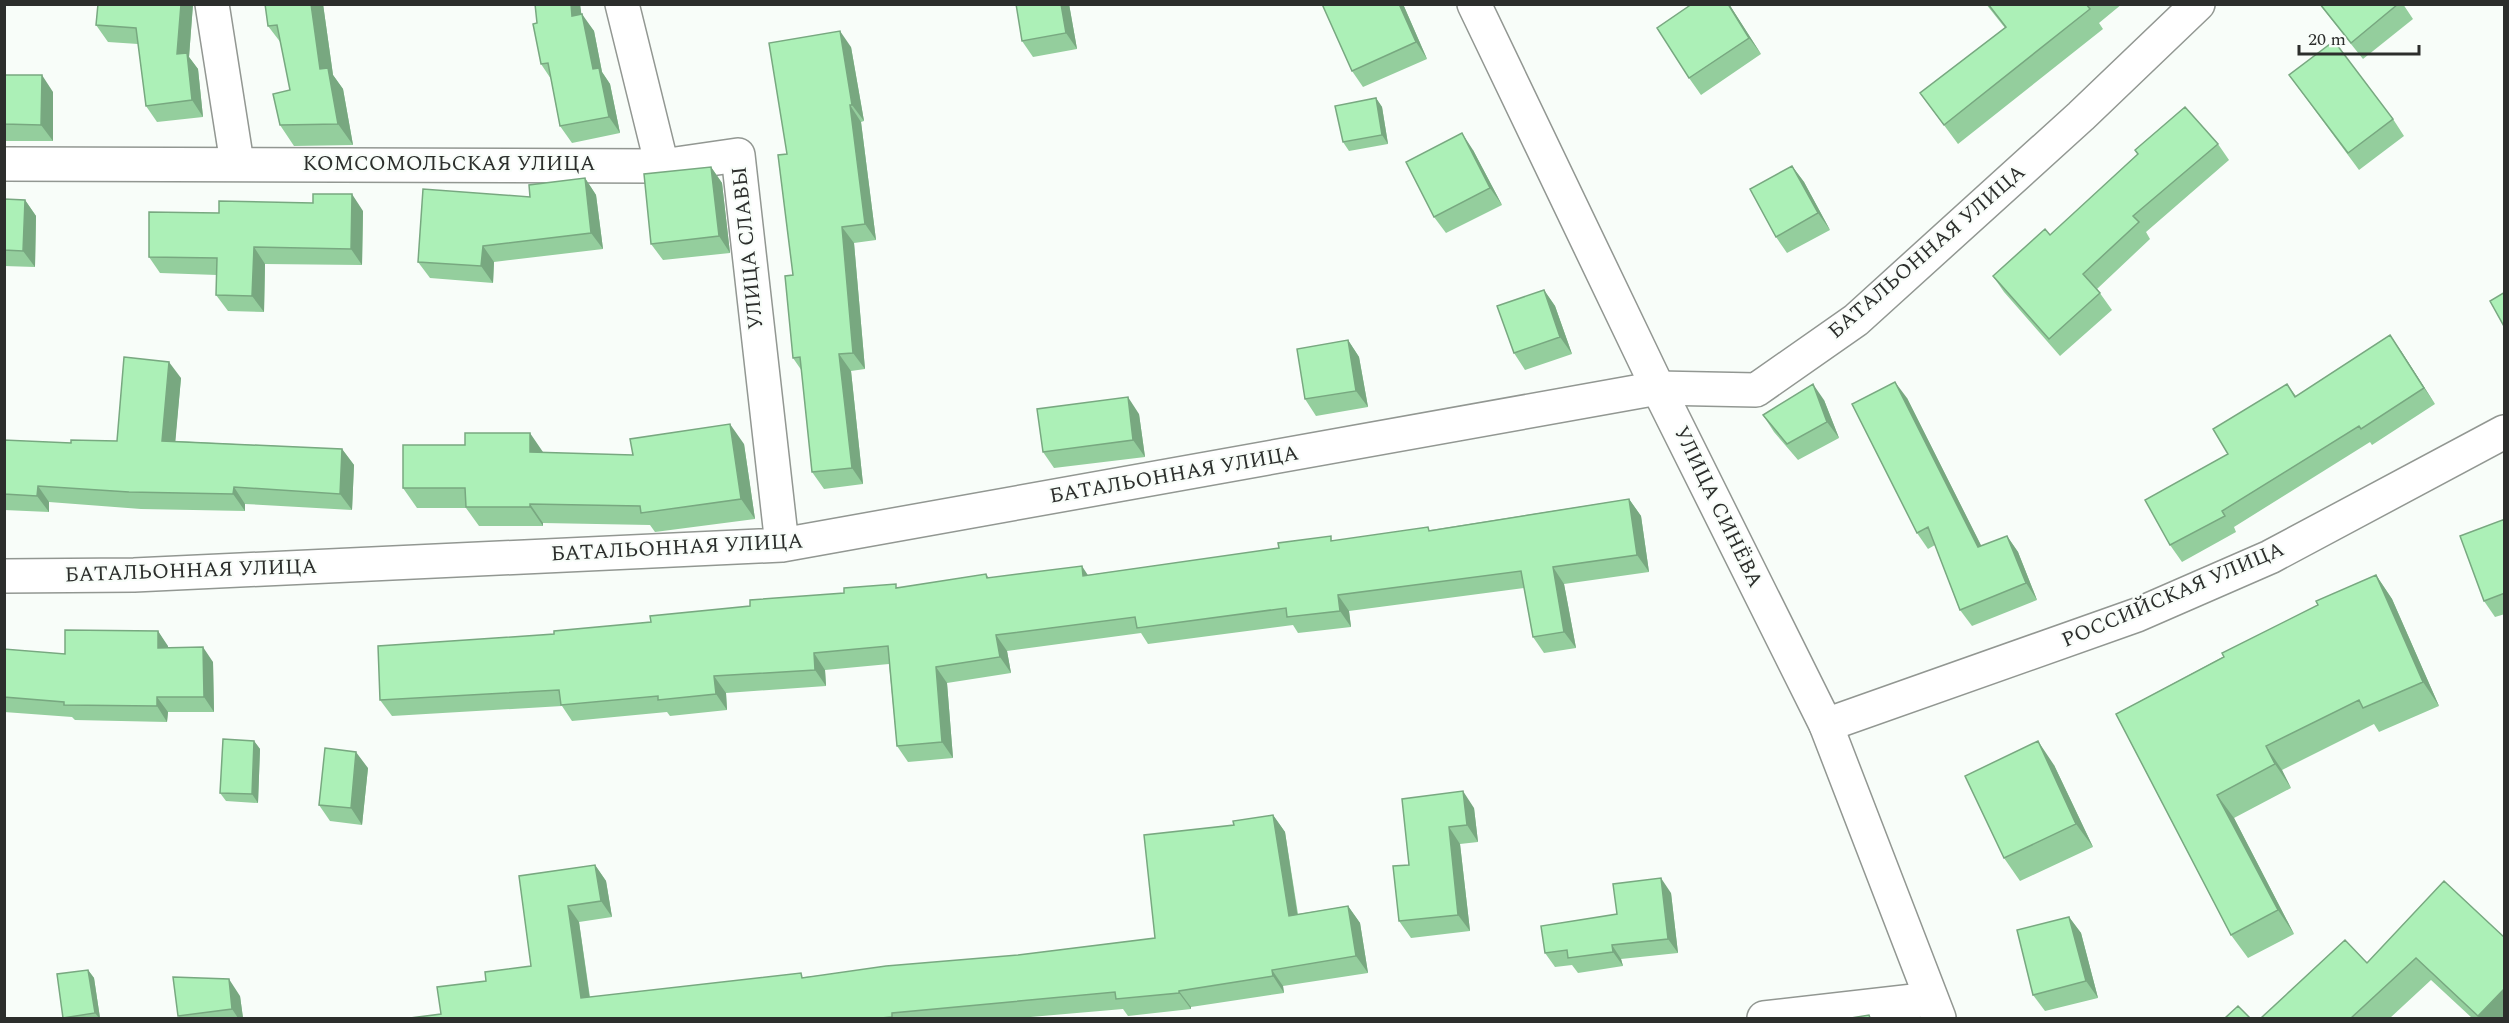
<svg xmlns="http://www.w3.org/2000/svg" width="2509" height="1023" font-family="Spectral,serif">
<rect width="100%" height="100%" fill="#f8fdf9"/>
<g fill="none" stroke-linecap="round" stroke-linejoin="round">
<!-- minor casing -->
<g stroke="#929792" stroke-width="36">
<path id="minor" d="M 212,4 L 237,163
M 622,4 L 662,166
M 4,164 L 662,166 L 738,155 L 782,545
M 4,576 L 134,575 L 782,545 L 1658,388 L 1756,390 L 1856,320 L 2081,116 L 2198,4
M 1826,725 L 2137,615 L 2270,557 L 2504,432
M 1764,1018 L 1931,999"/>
</g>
<!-- secondary casing -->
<g stroke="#929792" stroke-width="36">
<path id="secondary" d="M 1474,4 L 1658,388 L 1826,725 L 1939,1018"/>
</g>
<!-- minor -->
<use href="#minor" stroke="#fff" stroke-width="33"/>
<!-- secondary -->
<use href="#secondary" stroke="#fff" stroke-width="33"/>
</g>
<!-- wall -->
<path fill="#94ce9d" d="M 98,4 L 193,4 L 189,57 L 198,69 L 203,117 L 157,122 L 146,106 L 138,44 L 108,42 L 96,25 Z
M 265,4 L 323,4 L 333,75 L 343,89 L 353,145 L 294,146 L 280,125 L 290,90 L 281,43 L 268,26 Z
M 580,4 L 581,15 L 594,31 L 602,72 L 610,84 L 620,133 L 572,143 L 560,126 L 551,79 L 541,64 L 537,23 Z
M 1069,4 L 1077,49 L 1033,57 L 1022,41 Z
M 1403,4 L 1427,59 L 1363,87 L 1352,71 Z
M 1729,4 L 1761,54 L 1701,95 L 1689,78 Z
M 1986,4 L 2122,4 L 2099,23 L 2103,29 L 1958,144 L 1920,93 L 2005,28 Z
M 2319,4 L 2403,4 L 2413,19 L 2363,59 Z
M 851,47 L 864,121 L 861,122 L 876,240 L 854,243 L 865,369 L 851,371 L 863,484 L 824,489 L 812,472 L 802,371 L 793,358 L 793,275 L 787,154 Z
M 4,75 L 53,92 L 53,141 L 4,141 Z
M 2289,75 L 2393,119 L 2404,136 L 2359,170 Z
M 1376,98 L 1382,107 L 1388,144 L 1349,151 L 1343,142 Z
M 2218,144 L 2229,160 L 2146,232 L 2150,239 L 2097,289 L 2112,310 L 2060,356 L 2004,292 L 1993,276 L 2050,235 Z
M 1473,150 L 1502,205 L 1446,233 L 1434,217 Z
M 1792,166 L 1804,182 L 1830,230 L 1787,253 L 1776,237 Z
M 711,167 L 722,183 L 730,253 L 663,260 L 651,244 Z
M 585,178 L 596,195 L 603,249 L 494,262 L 493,283 L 430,278 L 418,262 L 530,197 Z
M 4,199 L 25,200 L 36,216 L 35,267 L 4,266 Z
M 363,211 L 362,265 L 265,264 L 264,312 L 228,311 L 216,295 L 217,275 L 160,273 L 149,257 L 219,213 Z
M 1544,290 L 1555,306 L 1572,354 L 1525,370 L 1514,353 Z
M 1348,340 L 1359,357 L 1368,407 L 1316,416 L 1305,399 Z
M 2401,351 L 2435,404 L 2372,445 L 2370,442 L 2234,527 L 2236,532 L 2182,562 L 2170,545 L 2228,454 L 2287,384 L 2296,396 Z
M 181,378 L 175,441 L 342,449 L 354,465 L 352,510 L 245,504 L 245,511 L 141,509 L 49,502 L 49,512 L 4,510 L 4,440 L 71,443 L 117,441 Z
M 1907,398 L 1981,546 L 2007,536 L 2018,552 L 2037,600 L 1972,626 L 1960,610 L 1935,545 L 1928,549 L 1917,533 Z
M 1824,400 L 1839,438 L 1798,460 L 1774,432 L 1763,415 Z
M 1139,414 L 1145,457 L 1054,468 L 1043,452 Z
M 744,444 L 755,519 L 655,532 L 650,525 L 543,523 L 543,526 L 479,526 L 466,508 L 417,508 L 403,488 L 543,453 L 633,455 Z
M 1629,499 L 1641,516 L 1649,572 L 1564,584 L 1576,648 L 1544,653 L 1533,637 L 1524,588 L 1349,611 L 1351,627 L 1298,633 L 1293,625 L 1148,644 L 1141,633 L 1007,651 L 1011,673 L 947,683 L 953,758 L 908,762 L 897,746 L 889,664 L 825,670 L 826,686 L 726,693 L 727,710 L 670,716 L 667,712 L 572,721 L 562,706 L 392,716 L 380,700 L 554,634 L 651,622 L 750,606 L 844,593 L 898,588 L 986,574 L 989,578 L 1088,575 L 1334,541 L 1430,530 Z
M 2505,519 L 2505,614 L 2495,617 L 2484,601 Z
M 2376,575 L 2392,599 L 2439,706 L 2379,732 L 2374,724 L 2282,770 L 2291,788 L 2234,818 L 2294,934 L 2248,958 L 2231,935 L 2116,714 Z
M 158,631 L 168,648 L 213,662 L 214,712 L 168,712 L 167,722 L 75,720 L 72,717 L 4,712 L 4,649 L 65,654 Z
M 254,741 L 260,749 L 258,803 L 226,801 L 220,793 Z
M 2054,765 L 2093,847 L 2020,881 L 2004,858 Z
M 368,768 L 362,825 L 330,821 L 319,805 Z
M 1402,799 L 1474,808 L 1478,842 L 1460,844 L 1470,931 L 1411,938 L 1399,921 L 1409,865 Z
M 1273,815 L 1285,832 L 1298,914 L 1348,906 L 1360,923 L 1368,973 L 1283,986 L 1284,993 L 1191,1007 L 1191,1009 L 1128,1016 L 1123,1009 L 1019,1018 L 410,1018 L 441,1014 L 486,981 L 531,966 L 519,876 L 595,865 L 606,881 L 612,917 L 579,922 L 590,997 L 804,977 L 1018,955 L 1155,938 L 1234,825 Z
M 2444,881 L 2505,1018 L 2472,1018 L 2431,980 L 2390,1018 L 2261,1018 L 2367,963 Z
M 1671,893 L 1678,953 L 1621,959 L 1623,966 L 1578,973 L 1572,965 L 1555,967 L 1545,953 L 1617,914 Z
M 2069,917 L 2081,933 L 2098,998 L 2045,1011 L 2033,995 Z
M 88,970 L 94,978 L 100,1018 L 63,1018 Z
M 240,996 L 243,1018 L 180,1018 L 178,1016 Z"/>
<!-- shaded-wall -->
<path fill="#78a880" d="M 181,4 L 193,4 L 189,57 L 198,69 L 203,117 L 192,100 L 177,54 Z
M 311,4 L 323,4 L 333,75 L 343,89 L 353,145 L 338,124 L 320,69 Z
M 571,4 L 580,4 L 584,33 L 572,16 Z
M 1061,4 L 1069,4 L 1077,49 L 1066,33 Z
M 1399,4 L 1403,4 L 1427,59 L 1416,42 Z
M 1728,4 L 1729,4 L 1761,54 L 1749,38 Z
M 582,14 L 594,31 L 602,72 L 610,84 L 620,133 L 609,117 L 593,69 Z
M 840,31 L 851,47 L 864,121 L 852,105 Z
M 42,75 L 53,92 L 53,141 L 41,125 Z
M 1376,98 L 1382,107 L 1388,144 L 1382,135 Z
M 850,105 L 861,122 L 876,240 L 865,224 Z
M 1462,133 L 1473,150 L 1502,205 L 1490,188 Z
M 1792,166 L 1804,182 L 1830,230 L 1818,213 Z
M 711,167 L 722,183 L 730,253 L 719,236 Z
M 585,178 L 596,195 L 603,249 L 591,233 Z
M 352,194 L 363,211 L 362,265 L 351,249 Z
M 25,200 L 36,216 L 35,267 L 23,251 Z
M 842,227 L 854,243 L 865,369 L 853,353 Z
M 483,246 L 494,262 L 493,283 L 481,266 Z
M 254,247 L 265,264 L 264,312 L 252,296 Z
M 1544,290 L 1555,306 L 1572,354 L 1560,337 Z
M 2390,335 L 2401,351 L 2435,404 L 2424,388 Z
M 1348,340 L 1359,357 L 1368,407 L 1356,391 Z
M 839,354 L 851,371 L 863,484 L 852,468 Z
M 169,362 L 181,378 L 174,457 L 162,441 Z
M 1895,382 L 1907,398 L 1990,563 L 1978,547 Z
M 1813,384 L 1824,400 L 1839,438 L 1827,422 Z
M 1128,397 L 1139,414 L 1145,457 L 1133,440 Z
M 730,424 L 744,444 L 755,519 L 741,499 Z
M 530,433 L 543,452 L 543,472 L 530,452 Z
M 342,449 L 354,465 L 352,510 L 340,494 Z
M 38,486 L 49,502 L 49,512 L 37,496 Z
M 234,487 L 245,504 L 245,511 L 233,494 Z
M 1629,499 L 1641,516 L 1649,572 L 1637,555 Z
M 530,504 L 543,523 L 543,526 L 530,507 Z
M 2007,536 L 2018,552 L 2037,600 L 2026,583 Z
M 1082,566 L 1093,583 L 1083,576 Z
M 1553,567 L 1564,584 L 1576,648 L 1564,632 Z
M 2376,575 L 2392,599 L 2439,706 L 2423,682 Z
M 1338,595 L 1349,611 L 1351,627 L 1340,611 Z
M 158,631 L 168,646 L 168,663 L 158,648 Z
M 996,635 L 1007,651 L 1011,673 L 1000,657 Z
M 203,647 L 213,662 L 214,712 L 204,697 Z
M 814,653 L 825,670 L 826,686 L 815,670 Z
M 936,667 L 947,683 L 953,758 L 942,742 Z
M 714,676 L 726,693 L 727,710 L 716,694 Z
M 157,697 L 168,712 L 167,722 L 157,706 Z
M 254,741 L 260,749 L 258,803 L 252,794 Z
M 2038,741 L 2054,765 L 2093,847 L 2076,824 Z
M 2266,746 L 2282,770 L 2291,788 L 2275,764 Z
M 356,752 L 368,768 L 362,825 L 351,808 Z
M 1463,791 L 1474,808 L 1478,842 L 1467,825 Z
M 2217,795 L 2234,818 L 2294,934 L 2278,910 Z
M 1273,815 L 1285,832 L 1300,932 L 1289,916 Z
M 1449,827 L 1460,844 L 1470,931 L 1458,915 Z
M 595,865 L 606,881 L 612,917 L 601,901 Z
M 1661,878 L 1671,893 L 1678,953 L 1668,939 Z
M 568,906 L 579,922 L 592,1015 L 581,998 Z
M 1348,906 L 1360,923 L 1368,973 L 1356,956 Z
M 2069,917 L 2081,933 L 2098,998 L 2086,981 Z
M 1612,945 L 1621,959 L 1623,966 L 1613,952 Z
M 88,970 L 94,978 L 100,1018 L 99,1018 L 95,1013 Z
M 1272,970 L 1283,986 L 1284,993 L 1273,976 Z
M 229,979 L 240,996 L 243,1018 L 238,1018 L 232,1009 Z
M 2505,988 L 2505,1018 L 2479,1018 L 2478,1016 Z
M 1179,991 L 1191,1007 L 1191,1009 L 1179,993 Z"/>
<!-- building -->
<path fill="#acf0b7" stroke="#78a880" stroke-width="1.5" d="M 98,4 L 181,4 L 177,54 L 187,53 L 192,100 L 146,106 L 136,28 L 96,25 Z
M 265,4 L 311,4 L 320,69 L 328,68 L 338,124 L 280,125 L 273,94 L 290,90 L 277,25 L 268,26 Z
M 535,4 L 571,4 L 572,16 L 582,14 L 593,69 L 599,68 L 609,117 L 560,126 L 548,63 L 541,64 L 533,24 L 537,23 Z
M 1016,4 L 1061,4 L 1066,33 L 1022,41 Z
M 1322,4 L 1399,4 L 1416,42 L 1352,71 Z
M 1692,4 L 1728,4 L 1749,38 L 1689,78 L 1657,28 Z
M 1988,4 L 2086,4 L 2090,9 L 1944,125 L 1920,93 L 2006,27 Z
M 2320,4 L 2398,4 L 2351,43 Z
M 840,31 L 852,105 L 850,105 L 865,224 L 842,227 L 853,353 L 839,354 L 852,468 L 812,472 L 800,357 L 793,358 L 785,276 L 793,275 L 778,155 L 787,154 L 769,43 Z
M 2334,41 L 2393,119 L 2348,153 L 2289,75 Z
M 4,75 L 42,75 L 41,125 L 4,124 Z
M 1376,98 L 1382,135 L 1343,142 L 1335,106 Z
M 2185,107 L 2218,144 L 2133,216 L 2139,222 L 2083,274 L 2100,293 L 2049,339 L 1993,276 L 2045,229 L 2050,235 L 2138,154 L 2135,150 Z
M 1462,133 L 1490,188 L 1434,217 L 1406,162 Z
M 1792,166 L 1818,213 L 1776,237 L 1750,189 Z
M 711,167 L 719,236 L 651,244 L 644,174 Z
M 585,178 L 591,233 L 483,246 L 481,266 L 418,262 L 423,189 L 530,197 L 529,185 Z
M 313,194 L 352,194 L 351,249 L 254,247 L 252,296 L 216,295 L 217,258 L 149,257 L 149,212 L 219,213 L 219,201 L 313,203 Z
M 4,199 L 25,200 L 23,251 L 4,250 Z
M 1544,290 L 1560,337 L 1514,353 L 1497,306 Z
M 2505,292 L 2505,328 L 2490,301 Z
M 2390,335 L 2424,388 L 2361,429 L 2359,426 L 2222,511 L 2225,516 L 2170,545 L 2145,500 L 2228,454 L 2213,429 L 2287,384 L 2295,397 Z
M 1348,340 L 1356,391 L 1305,399 L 1297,349 Z
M 124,357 L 169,362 L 162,441 L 342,449 L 340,494 L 234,487 L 233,494 L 129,492 L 38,486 L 37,496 L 4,494 L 4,440 L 71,443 L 71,440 L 117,441 Z
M 1895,382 L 1978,547 L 2007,536 L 2026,583 L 1960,610 L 1928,527 L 1917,533 L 1852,404 Z
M 1813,384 L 1827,422 L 1787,444 L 1763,415 Z
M 1128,397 L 1133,440 L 1043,452 L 1037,409 Z
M 730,424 L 741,499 L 641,513 L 640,506 L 530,504 L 530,507 L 466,507 L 465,488 L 403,488 L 403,445 L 465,445 L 465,433 L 530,433 L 530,452 L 633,455 L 630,439 Z
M 1629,499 L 1637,555 L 1553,567 L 1564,632 L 1533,637 L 1521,571 L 1338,595 L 1340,611 L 1287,617 L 1286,608 L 1137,628 L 1135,617 L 996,635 L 1000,657 L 936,667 L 942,742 L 897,746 L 888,646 L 814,653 L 815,670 L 714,676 L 716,694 L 658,700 L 658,696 L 561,705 L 559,690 L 380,700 L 378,646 L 554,634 L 554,631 L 651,622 L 650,616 L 750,606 L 750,600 L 844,593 L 844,588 L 896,584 L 896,588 L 986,574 L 987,578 L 1082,566 L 1083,576 L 1279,548 L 1278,543 L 1331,536 L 1331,541 L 1428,527 L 1429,531 Z
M 2505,519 L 2505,593 L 2484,601 L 2460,536 Z
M 2376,575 L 2423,682 L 2363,708 L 2359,700 L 2266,746 L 2275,764 L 2217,795 L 2278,910 L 2231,935 L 2116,714 L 2224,657 L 2222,653 L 2318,605 L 2316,601 Z
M 65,630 L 158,631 L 158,648 L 203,647 L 204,697 L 157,697 L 157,706 L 64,705 L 64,702 L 4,697 L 4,649 L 65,654 Z
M 223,739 L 254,741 L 252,794 L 220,793 Z
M 2038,741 L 2076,824 L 2004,858 L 1965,776 Z
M 325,748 L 356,752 L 351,808 L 319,805 Z
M 1463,791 L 1467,825 L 1449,827 L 1458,915 L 1399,921 L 1393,866 L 1409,865 L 1402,799 Z
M 1273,815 L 1289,916 L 1348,906 L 1356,956 L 1272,970 L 1273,976 L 1179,991 L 1179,993 L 1116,999 L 1115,992 L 892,1013 L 892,1017 L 881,1018 L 410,1018 L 441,1014 L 437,987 L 486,981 L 485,972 L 531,966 L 519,876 L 595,865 L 601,901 L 568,906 L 581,998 L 801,973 L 802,978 L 886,966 L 1018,955 L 1155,938 L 1144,835 L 1234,825 L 1233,821 Z
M 1661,878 L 1668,939 L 1612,945 L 1613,952 L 1568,958 L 1567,950 L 1545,953 L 1541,926 L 1617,914 L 1613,884 Z
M 2444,881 L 2505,938 L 2505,988 L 2478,1016 L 2416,958 L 2351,1018 L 2261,1018 L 2345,940 L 2367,963 Z
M 2069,917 L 2086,981 L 2033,995 L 2017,930 Z
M 88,970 L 95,1013 L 63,1018 L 57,974 Z
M 173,977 L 229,979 L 232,1009 L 178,1016 Z
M 2238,1006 L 2250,1018 L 2225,1018 Z
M 1869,1015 L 1870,1018 L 1851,1018 Z"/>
<g text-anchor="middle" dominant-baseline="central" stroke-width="4.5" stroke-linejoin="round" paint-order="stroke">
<!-- street labels -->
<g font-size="21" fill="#2c2e2c" stroke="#f8fdf9">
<text x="449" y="164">КОМСОМОЛЬСКАЯ УЛИЦА</text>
<text transform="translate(748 248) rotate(-96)">УЛИЦА СЛАВЫ</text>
<text transform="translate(1927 252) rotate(-41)">БАТАЛЬОННАЯ УЛИЦА</text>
<text transform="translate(1174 475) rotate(-10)">БАТАЛЬОННАЯ УЛИЦА</text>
<text transform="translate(1718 507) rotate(64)">УЛИЦА СИНЁВА</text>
<text transform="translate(677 548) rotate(-3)">БАТАЛЬОННАЯ УЛИЦА</text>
<text transform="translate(191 571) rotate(-2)">БАТАЛЬОННАЯ УЛИЦА</text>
<text transform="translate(2173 595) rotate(-23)">РОССИЙСКАЯ УЛИЦА</text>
</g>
</g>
<!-- border -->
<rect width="2509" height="1023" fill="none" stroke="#2c2e2c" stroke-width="12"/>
<!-- scale -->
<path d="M2299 45v9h120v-9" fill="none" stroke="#2c2e2c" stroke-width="3"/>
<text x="2308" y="45" font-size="18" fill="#2c2e2c" stroke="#f8fdf9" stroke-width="4.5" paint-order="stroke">20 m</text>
</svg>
